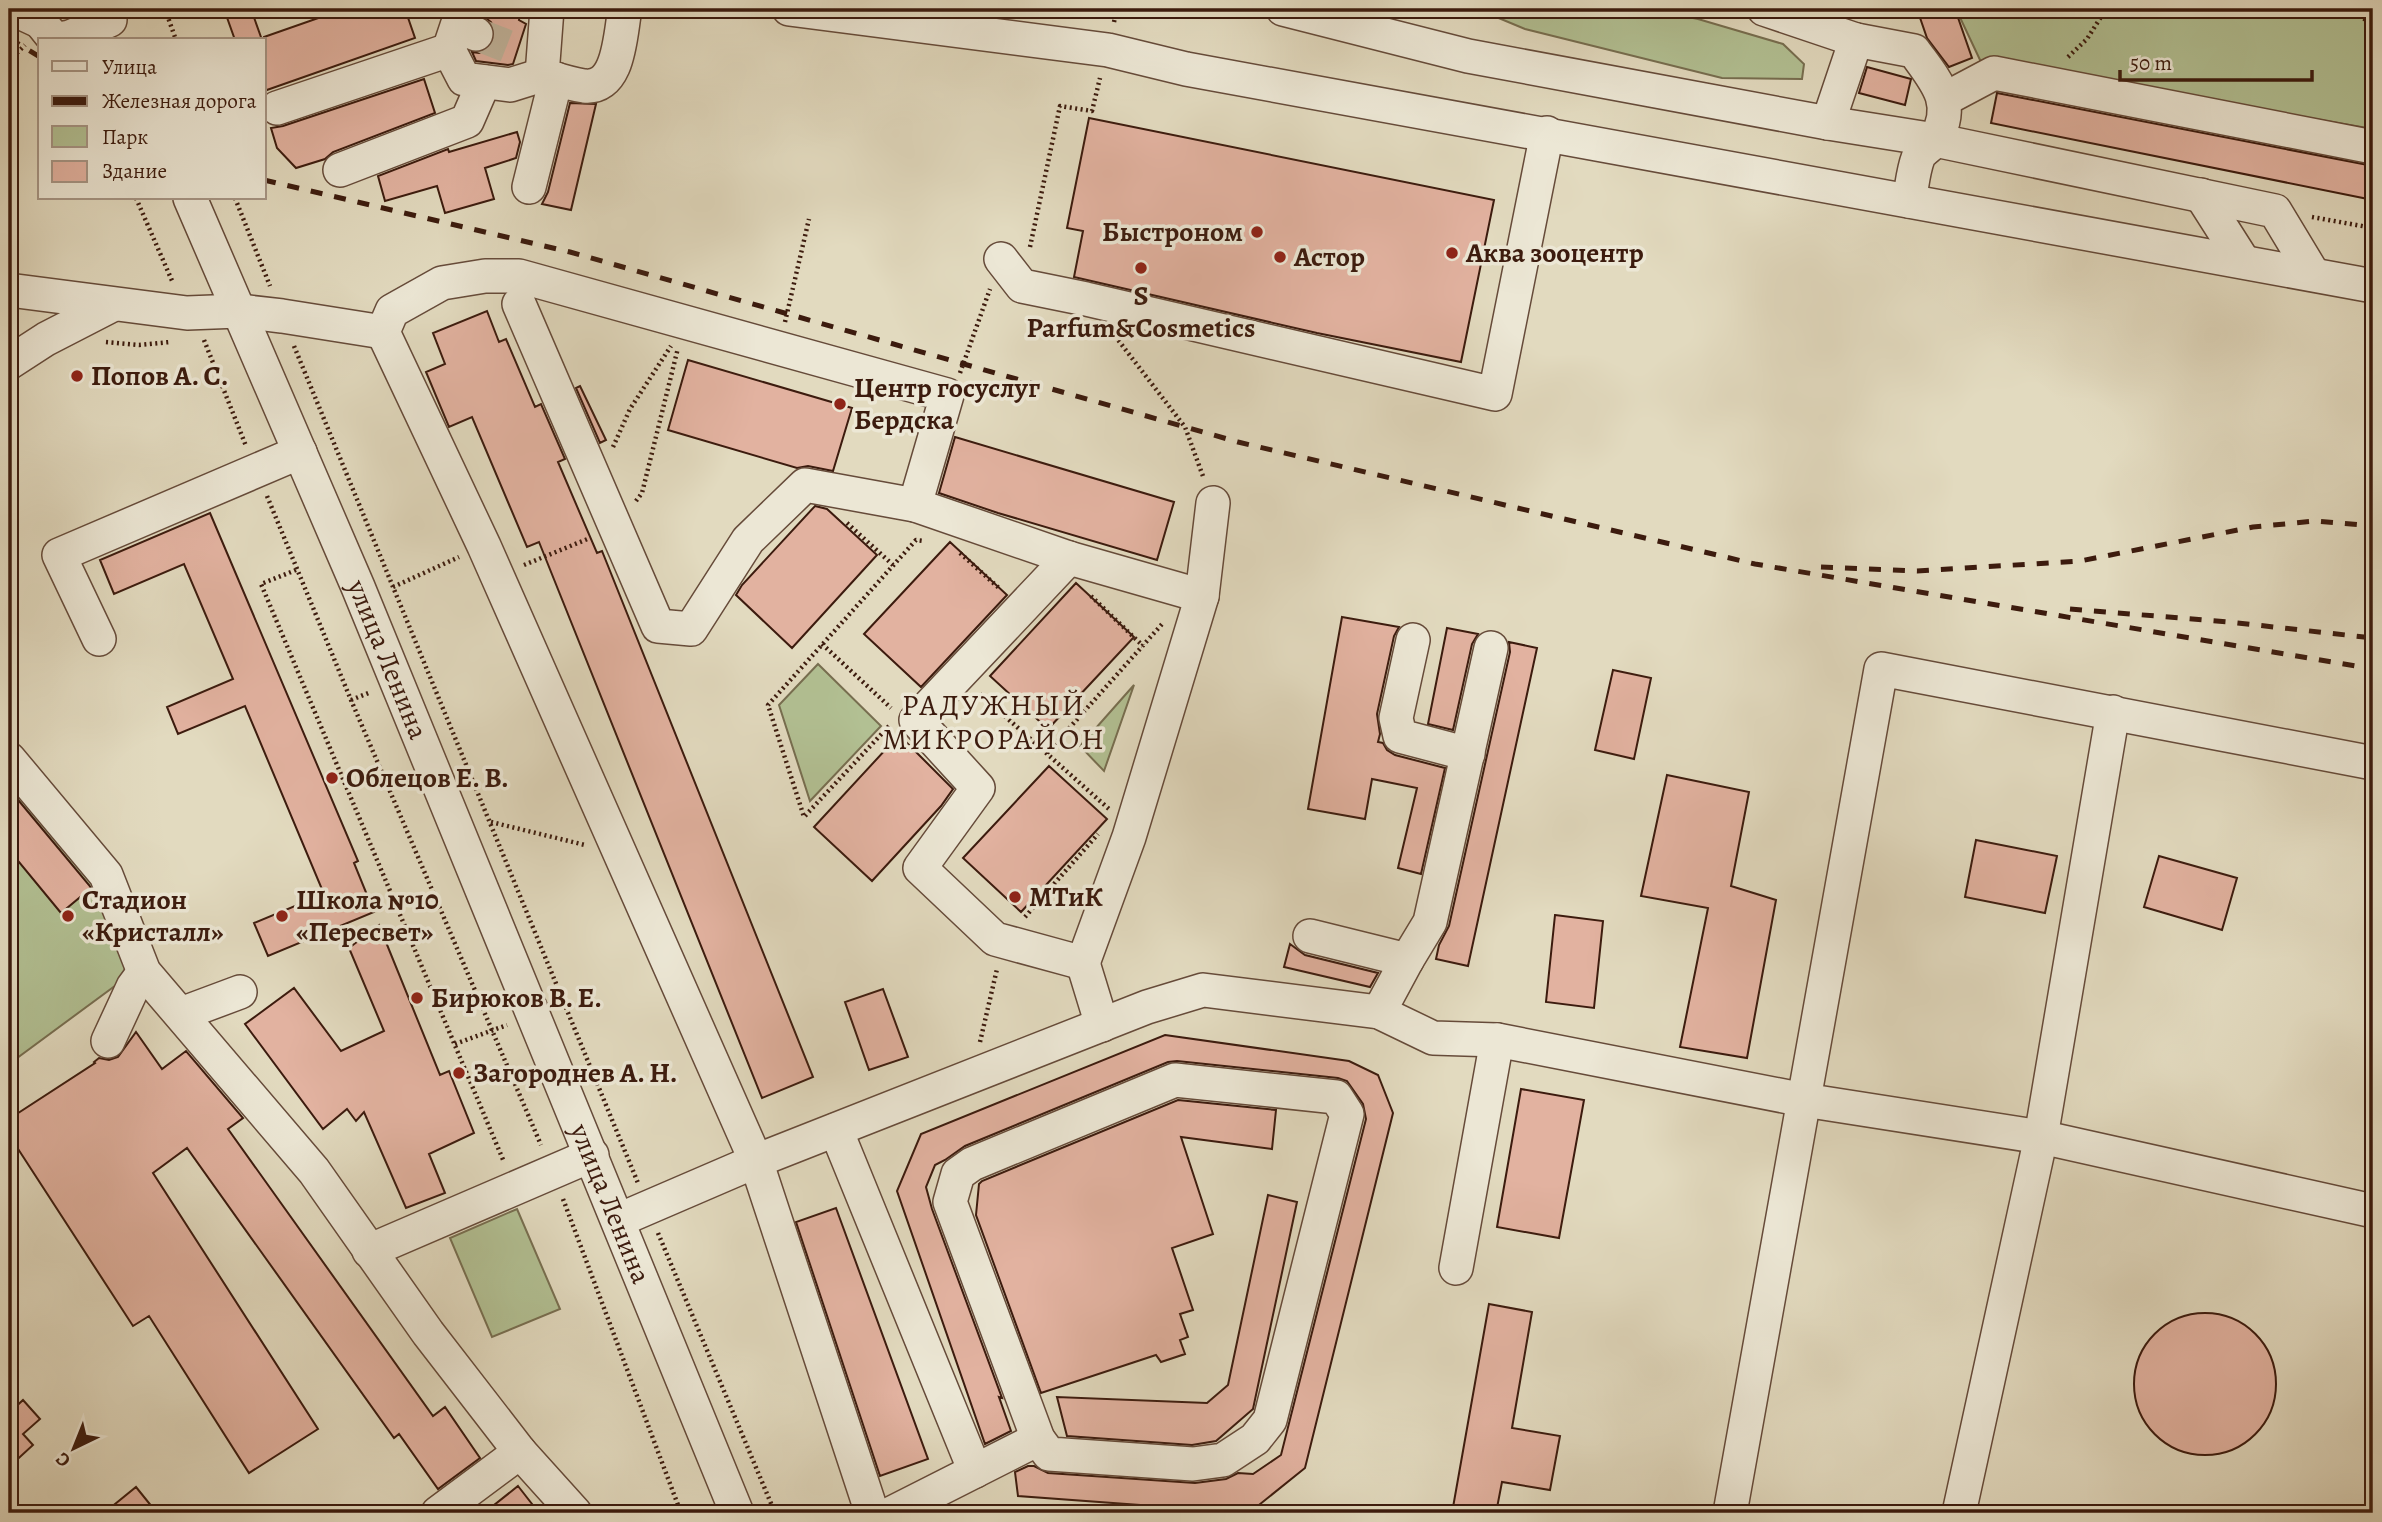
<svg xmlns="http://www.w3.org/2000/svg" width="2382" height="1522" font-family="Alegreya,serif">
<rect width="100%" height="100%" fill="#e2dabf"/>
<filter id="stains"><feTurbulence type="fractalNoise" baseFrequency=".00286" numOctaves="4"/><feColorMatrix values="0 0 0 0 .2 0 0 0 0 .09 0 0 0 0 .02 0 0 0 .5 -.17"/></filter>
<radialGradient id="worn" r=".72"><stop offset=".6" stop-color="#630" stop-opacity="0"/><stop offset="1" stop-color="#630" stop-opacity=".3"/></radialGradient>
<!-- green -->
<path fill="#b2c093" stroke="#776e50" stroke-width="2" d="M 1477,9 L 1648,9 L 1698,19 L 1783,44 L 1804,64 L 1802,79 L 1722,78 L 1525,29 Z
M 1956,9 L 2373,9 L 2373,129 L 1981,62 Z
M 818,664 L 881,726 L 810,801 L 779,705 Z
M 1134,685 L 1104,771 L 1080,746 Z
M 9,748 L 146,963 L 9,1064 Z
M 517,1209 L 560,1309 L 492,1337 L 450,1238 Z"/>
<!-- building -->
<path fill="#e2b2a0" stroke="#3c1b0e" stroke-width="2" d="M 224,9 L 251,9 L 262,40 L 235,40 Z
M 344,9 L 405,9 L 415,38 L 264,91 L 264,37 Z
M 484,9 L 522,9 L 519,20 L 526,24 L 513,64 L 508,65 L 476,61 L 472,52 L 479,53 L 488,49 L 493,42 L 495,32 L 491,22 L 482,15 Z
M 1917,9 L 1955,9 L 1972,58 L 1949,67 L 1927,38 Z
M 1867,67 L 1911,79 L 1905,105 L 1859,93 Z
M 424,79 L 435,113 L 333,152 L 325,159 L 296,168 L 277,148 L 271,128 L 283,126 Z
M 1997,93 L 2373,166 L 2368,199 L 1991,123 Z
M 570,103 L 596,104 L 571,210 L 542,204 L 548,192 Z
M 1089,118 L 1494,200 L 1461,362 L 1317,333 L 1074,277 L 1083,231 L 1067,228 Z
M 517,132 L 520,142 L 516,158 L 485,168 L 494,199 L 445,213 L 437,186 L 385,201 L 378,176 L 448,149 L 449,152 Z
M 487,311 L 499,342 L 506,339 L 535,407 L 541,404 L 565,459 L 558,462 L 597,553 L 602,551 L 813,1077 L 762,1098 L 539,542 L 527,547 L 472,417 L 449,427 L 426,372 L 445,364 L 433,333 Z
M 688,360 L 852,408 L 833,471 L 808,466 L 797,468 L 668,430 Z
M 580,386 L 606,440 L 600,443 L 576,388 Z
M 955,437 L 1174,502 L 1157,560 L 998,513 L 939,493 Z
M 815,506 L 827,509 L 877,555 L 792,648 L 736,595 L 742,585 Z
M 210,513 L 358,861 L 354,863 L 374,912 L 268,956 L 254,923 L 324,894 L 245,706 L 178,734 L 167,707 L 233,679 L 184,564 L 114,594 L 100,560 Z
M 950,542 L 1007,595 L 921,687 L 864,634 Z
M 1076,583 L 1134,637 L 1048,729 L 990,676 Z
M 1342,617 L 1399,627 L 1394,636 L 1377,714 L 1380,734 L 1378,742 L 1383,743 L 1387,750 L 1395,755 L 1445,768 L 1421,874 L 1398,868 L 1417,788 L 1372,779 L 1365,819 L 1308,809 Z
M 1447,628 L 1478,634 L 1472,644 L 1453,730 L 1428,724 Z
M 1509,642 L 1537,648 L 1468,966 L 1436,959 L 1439,945 L 1449,926 L 1510,652 Z
M 1613,670 L 1651,678 L 1634,759 L 1595,750 Z
M 899,735 L 953,789 L 941,806 L 872,881 L 814,827 Z
M 1049,766 L 1107,819 L 1021,912 L 963,858 Z
M 1667,775 L 1749,792 L 1731,886 L 1776,900 L 1747,1058 L 1680,1047 L 1708,908 L 1641,896 Z
M 9,789 L 89,885 L 91,888 L 61,913 L 9,850 Z
M 1976,840 L 2057,856 L 2045,913 L 1965,897 Z
M 2159,856 L 2237,878 L 2222,930 L 2144,907 Z
M 1555,915 L 1603,921 L 1594,1008 L 1546,1002 Z
M 379,925 L 440,1075 L 449,1071 L 474,1133 L 429,1154 L 445,1193 L 406,1208 L 364,1112 L 356,1121 L 347,1109 L 323,1129 L 245,1024 L 294,988 L 341,1051 L 384,1031 L 349,948 Z
M 1290,944 L 1305,955 L 1378,973 L 1370,987 L 1284,967 Z
M 883,989 L 908,1057 L 869,1070 L 845,1002 Z
M 136,1032 L 162,1069 L 186,1051 L 243,1118 L 228,1129 L 433,1416 L 445,1407 L 480,1458 L 438,1489 L 399,1434 L 394,1438 L 187,1148 L 153,1173 L 318,1429 L 249,1473 L 149,1316 L 133,1326 L 9,1135 L 9,1119 L 95,1063 L 94,1062 L 99,1058 L 109,1060 L 118,1057 Z
M 1165,1035 L 1349,1061 L 1378,1075 L 1393,1113 L 1305,1468 L 1249,1513 L 1018,1496 L 1015,1472 L 1028,1466 L 1034,1466 L 1048,1473 L 1195,1483 L 1226,1479 L 1238,1473 L 1253,1474 L 1281,1455 L 1366,1119 L 1363,1104 L 1347,1081 L 1338,1078 L 1177,1061 L 1168,1062 L 965,1146 L 945,1160 L 935,1165 L 926,1187 L 932,1209 L 1002,1398 L 999,1397 L 1011,1431 L 985,1444 L 897,1191 L 921,1134 Z
M 1521,1089 L 1584,1100 L 1559,1238 L 1497,1227 Z
M 1178,1100 L 1276,1110 L 1272,1149 L 1181,1137 L 1213,1234 L 1172,1248 L 1193,1310 L 1180,1314 L 1188,1337 L 1180,1340 L 1185,1354 L 1161,1362 L 1156,1355 L 1041,1393 L 976,1215 L 979,1184 L 982,1181 Z
M 1268,1195 L 1297,1202 L 1253,1409 L 1216,1441 L 1192,1445 L 1067,1436 L 1057,1397 L 1207,1403 L 1228,1385 Z
M 836,1208 L 928,1459 L 880,1476 L 796,1222 Z
M 1489,1304 L 1532,1312 L 1512,1428 L 1560,1436 L 1550,1490 L 1502,1482 L 1496,1513 L 1452,1513 Z
M2134 1384a71 71 0 1 1 142 0a71 71 0 1 1-142 0Z
M 23,1400 L 40,1419 L 23,1434 L 33,1445 L 9,1467 L 9,1413 Z
M 518,1486 L 539,1513 L 484,1513 Z
M 136,1487 L 157,1513 L 104,1513 Z"/>
<g fill="none" stroke-linecap="round" stroke-linejoin="round">
<!-- minor-tunnel -->
<path stroke="#c1b49c" stroke-width="33" stroke-dasharray="33 17" stroke-linecap="butt" d="M 476,34 L 517,50"/>
<!-- minor casing -->
<g stroke="#664b3a" stroke-width="36">
<g id="minor">
<path d="M 13,9 L 41,22"/>
<path d="M 547,9 L 542,75 C 555,79 570,84 584,86 C 620,90 620,34 625,9"/>
<path d="M 789,9 L 1108,50 L 1186,69 L 2373,286"/>
<path d="M 1283,9 L 1468,56 L 1828,123 L 1935,140 L 2275,211 L 2313,274"/>
<path d="M 1764,9 L 1856,40 L 1828,123"/>
<path d="M 43,25 L 55,40 L 70,37 L 110,20"/>
<path d="M 476,34 L 457,26 L 449,50 L 464,79 L 510,85 L 542,75"/>
<path d="M 1856,40 L 1914,51 C 1934,79 1957,102 1936,138 C 1932,146 1921,150 1918,158 C 1913,171 1912,187 1909,201"/>
<path d="M 1945,99 L 1994,73 L 2373,147"/>
<path d="M 277,108 L 449,50"/>
<path d="M 340,170 L 467,121 L 484,82"/>
<path d="M 529,187 L 556,79"/>
<path d="M 2201,195 L 2243,261"/>
<path id="s1" d="M 190,198 L 358,587 L 737,1513"/>
<path d="M 1001,259 L 1022,286 L 1086,299 L 1495,394 L 1547,133"/>
<path d="M 9,290 L 187,313 L 239,311 L 282,316 L 383,332"/>
<path d="M 519,304 L 658,626 L 691,629 L 748,540 L 805,485 L 915,505"/>
<path d="M 9,363 L 46,339 L 112,305"/>
<path d="M 1069,558 L 916,720 L 978,788 L 920,868 L 995,939 L 1083,963 L 1129,837 L 1202,596 L 1213,503"/>
<path d="M 99,639 L 59,555 L 300,452"/>
<path d="M 1413,640 L 1396,718 L 1400,736 L 1468,754"/>
<path d="M 9,759 L 106,875 L 144,972 L 314,1171 L 428,1333 L 520,1452 L 575,1513"/>
<path d="M 1310,936 L 1407,960"/>
<path d="M 1083,963 L 1102,1025"/>
<path d="M 1379,1012 L 1407,960 L 1430,922 L 1491,648"/>
<path d="M 181,1014 L 240,992"/>
<path d="M 108,1041 L 133,987 L 144,972"/>
<path d="M 1175,1080 L 1336,1097 L 1347,1114 L 1270,1420 L 1255,1439 L 1223,1460 L 1193,1464 L 1049,1454 L 1038,1439 L 950,1202 L 958,1174 L 972,1164 Z"/>
<path d="M 836,1130 L 975,1471"/>
<path d="M 619,1220 L 756,1161 L 1147,1007 L 1203,990 L 1379,1012 L 1433,1038 L 1497,1040 L 1804,1100 L 2041,1137 L 2373,1211"/>
<path d="M 369,1251 L 592,1155"/>
<path d="M 1456,1268 L 1497,1040"/>
<path d="M 438,1513 L 520,1452"/>
<path d="M 872,1513 L 756,1161 L 484,546 L 383,332 L 392,311 L 442,283 L 485,276 L 519,276 L 947,395 L 915,505 L 1069,558 L 1202,596"/>
<path d="M 892,1513 L 1038,1439"/>
<path d="M 1730,1513 L 1881,669 L 2373,763"/>
<path d="M 1959,1513 L 2041,1137 L 2113,712"/>
</g>
</g>
<!-- path -->
<path stroke="#3c1b0e" stroke-width="4.5" stroke-dasharray="2 3.5" stroke-linecap="butt" d="M 165,9 L 176,40
M 2315,9 L 2358,16 L 2373,23
M 1114,22 L 1117,9
M 2068,57 L 2087,39 L 2106,9
M 9,61 L 25,45
M 136,198 L 173,283
M 235,198 L 270,286
M 2312,217 L 2373,228
M 1030,247 L 1060,106 L 1092,111 L 1100,78
M 785,322 L 809,219
M 1115,336 L 1185,427 L 1204,479
M 204,340 L 246,446
M 106,342 L 139,345 L 170,342
M 294,346 L 638,1183
M 960,373 L 990,289
M 613,447 L 630,409 L 671,346
M 267,496 L 351,700 L 541,1145
M 636,501 L 642,493 L 678,348
M 847,523 L 893,565
M 960,553 L 1000,589
M 524,565 L 590,538
M 296,570 L 261,584 L 504,1162
M 393,587 L 459,557
M 1091,596 L 1143,646
M 822,644 L 891,708
M 980,694 L 1109,809
M 351,700 L 371,692
M 889,726 L 804,817 L 768,705 L 916,540 L 924,541
M 1047,753 L 1163,623
M 491,822 L 585,845
M 1025,917 L 1098,834
M 980,1042 L 997,969
M 455,1044 L 507,1025
M 563,1199 L 681,1513
M 658,1233 L 775,1513"/>
<!-- minor -->
<use href="#minor" stroke="#ece7d5" stroke-width="33"/>
<!-- rail -->
<path stroke="#3c1b0e" stroke-width="5" stroke-dasharray="12 12" stroke-linecap="butt" d="M 9,38 L 40,57
M 264,180 L 570,252 L 1238,442 L 1755,564 L 2373,669
M 1821,567 L 1917,571 L 2080,561 L 2253,527 L 2315,521 L 2373,526
M 2070,609 L 2229,622 L 2373,638"/>
</g>
<!-- markers -->
<g fill="#8f2418" stroke="#ece7d5" stroke-width="2.5">
<circle cx="1257" cy="232" r="7"/>
<circle cx="1452" cy="253" r="7"/>
<circle cx="1280" cy="257" r="7"/>
<circle cx="1141" cy="268" r="7"/>
<circle cx="77" cy="376" r="7"/>
<circle cx="840" cy="404" r="7"/>
<circle cx="332" cy="778" r="7"/>
<circle cx="1015" cy="897" r="7"/>
<circle cx="68" cy="916" r="7"/>
<circle cx="282" cy="916" r="7"/>
<circle cx="417" cy="998" r="7"/>
<circle cx="459" cy="1073" r="7"/>
</g>
<g text-anchor="middle" dominant-baseline="central" stroke-width="7" stroke-linejoin="round" paint-order="stroke">
<!-- poi labels -->
<g font-size="28" font-weight="bold" fill="#3c1b0e" stroke="#ece7d5" text-anchor="start">
<text x="1243" y="232" text-anchor="end">Быстроном</text>
<text x="1466" y="253">Аква зооцентр</text>
<text x="1294" y="257">Астор</text>
<text x="1141" y="296" text-anchor="middle">S<tspan x="1141" dy="32">Parfum&amp;Cosmetics</tspan></text>
<text x="91" y="376">Попов А. С.</text>
<text x="854" y="388">Центр госуслуг<tspan x="854" dy="32">Бердска</tspan></text>
<text x="346" y="778">Облецов Е. В.</text>
<text x="1029" y="897">МТиК</text>
<text x="82" y="900">Стадион<tspan x="82" dy="32">«Кристалл»</tspan></text>
<text x="296" y="900">Школа №10<tspan x="296" dy="32">«Пересвет»</tspan></text>
<text x="431" y="998">Бирюков В. Е.</text>
<text x="473" y="1073">Загороднев А. Н.</text>
</g>
<!-- street labels -->
<g font-size="28" fill="#3c1b0e" stroke="#ece7d5">
<text stroke="none"><textPath href="#s1" startOffset="502">улица Ленина</textPath></text>
<text stroke="none"><textPath href="#s1" startOffset="1090">улица Ленина</textPath></text>
</g>
<!-- neighbourhood labels -->
<g font-size="30" letter-spacing="2" fill="#3c1b0e" stroke="#ece7d5">
<text x="994" y="705">РАДУЖНЫЙ<tspan x="994" dy="34">МИКРОРАЙОН</tspan></text>
</g>
</g>
<!-- margin -->
<rect width="2382" height="1522" fill="none" stroke="#e2dabf" stroke-width="35"/>
<rect x="10" y="10" width="2361" height="1501" fill="none" stroke="#3c1b0e" stroke-width="3.5"/>
<rect x="18" y="18" width="2347" height="1487" fill="none" stroke="#3c1b0e" stroke-width="2"/>
<!-- legend -->
<rect x="38" y="38" width="228" height="161" fill="#ece7d5" stroke="#a69585" stroke-width="2"/>
<rect x="52" y="61" width="35" height="10" fill="#ece7d5" stroke="#a69585" stroke-width="2"/>
<text x="102" y="74" font-size="21" fill="#3c1b0e">Улица</text>
<rect x="52" y="96" width="35" height="10" fill="#3c1b0e" stroke="#a69585" stroke-width="2"/>
<text x="102" y="108" font-size="21" fill="#3c1b0e">Железная дорога</text>
<rect x="52" y="126" width="35" height="21" fill="#b2c093" stroke="#a69585" stroke-width="2"/>
<text x="102" y="144" font-size="21" fill="#3c1b0e">Парк</text>
<rect x="52" y="161" width="35" height="21" fill="#e2b2a0" stroke="#a69585" stroke-width="2"/>
<text x="102" y="178" font-size="21" fill="#3c1b0e">Здание</text>
<!-- north arrow -->
<g transform="translate(74 1448) rotate(223)" stroke="#ece7d5" stroke-width="5" paint-order="stroke">
<path d="M0-5L12 26L0 18L-12 26Z" fill="#3c1b0e"/>
<text y="-10" font-size="19" font-weight="bold" text-anchor="middle" fill="#3c1b0e">С</text>
</g>
<!-- scale -->
<path d="M2120 70v10h192v-10" fill="none" stroke="#3c1b0e" stroke-width="3.5"/>
<text x="2130" y="70" font-size="21" fill="#3c1b0e" stroke="#ece7d5" stroke-width="5" paint-order="stroke">50 m</text>
<rect width="100%" height="100%" filter="url(#stains)"/>
<rect width="100%" height="100%" fill="url(#worn)"/>
</svg>
